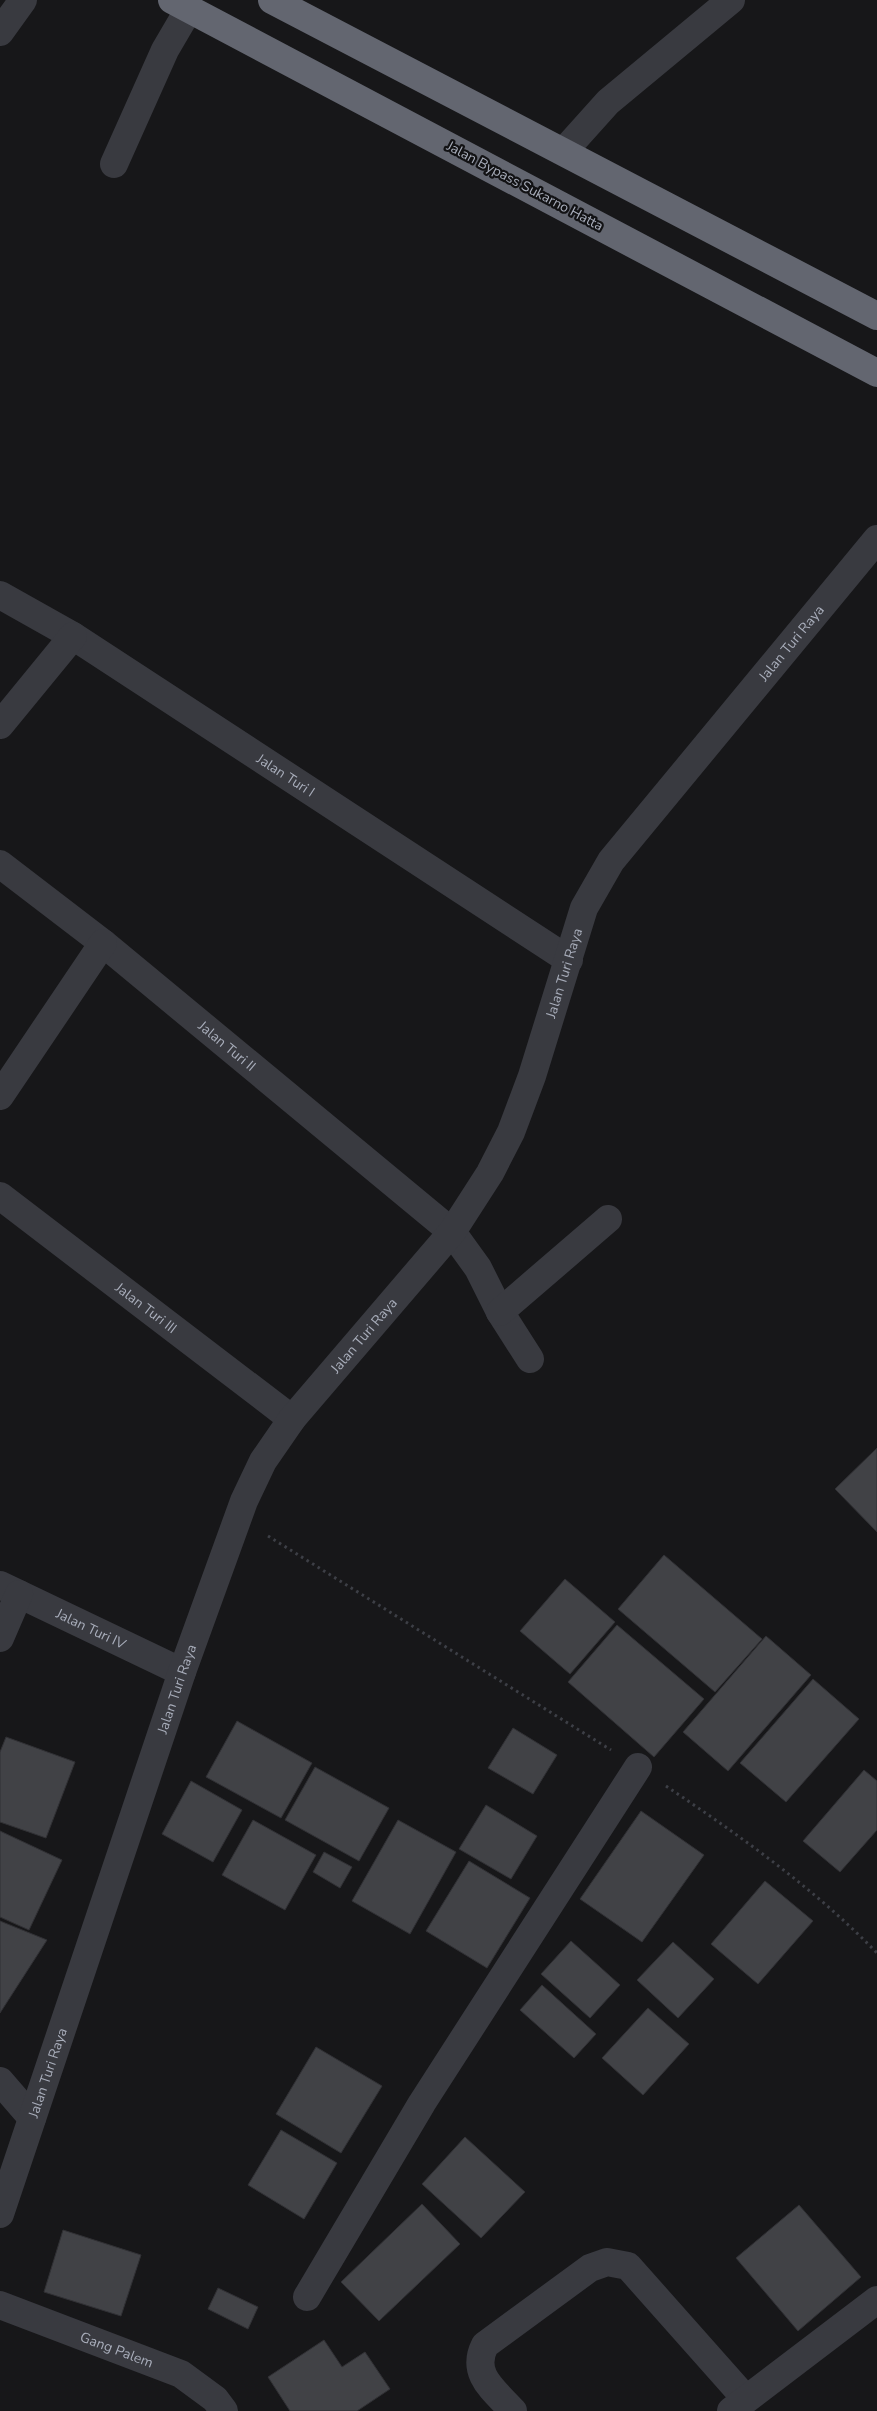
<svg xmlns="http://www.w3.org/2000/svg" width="877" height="2411" font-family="'Nunito Sans',sans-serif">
<rect width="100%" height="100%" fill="#171719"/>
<!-- building -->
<path fill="#414246" stroke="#313135" d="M 877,1448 L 877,1532 L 835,1489 Z
M 664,1555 L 762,1639 L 715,1692 L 618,1609 Z
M 565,1579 L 615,1622 L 570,1674 L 520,1631 Z
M 617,1625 L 704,1699 L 654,1757 L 568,1682 Z
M 766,1636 L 811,1675 L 728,1771 L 683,1732 Z
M 813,1679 L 859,1719 L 786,1802 L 740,1763 Z
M 237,1721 L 312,1763 L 281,1818 L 206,1777 Z
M 513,1728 L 557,1755 L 533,1794 L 488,1768 Z
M 6,1737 L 75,1762 L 46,1838 L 0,1822 L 0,1752 Z
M 315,1767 L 389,1808 L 359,1861 L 285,1820 Z
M 864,1770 L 877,1781 L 877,1830 L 840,1872 L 803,1841 Z
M 191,1781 L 242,1810 L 213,1862 L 162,1834 Z
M 486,1805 L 537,1836 L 511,1879 L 459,1849 Z
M 641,1811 L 704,1855 L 642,1942 L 580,1899 Z
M 253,1820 L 316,1855 L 285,1910 L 222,1875 Z
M 398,1820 L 456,1852 L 410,1934 L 352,1901 Z
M 0,1831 L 62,1860 L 29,1930 L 0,1917 Z
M 324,1852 L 352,1867 L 340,1888 L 313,1872 Z
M 469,1861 L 530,1898 L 487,1968 L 426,1931 Z
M 765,1881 L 813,1921 L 758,1984 L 711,1944 Z
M 0,1921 L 47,1940 L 0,2013 Z
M 571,1941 L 620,1985 L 590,2018 L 541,1974 Z
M 673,1942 L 714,1979 L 678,2018 L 637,1980 Z
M 542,1985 L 596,2034 L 574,2058 L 520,2010 Z
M 648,2008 L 689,2044 L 643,2095 L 602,2058 Z
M 316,2047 L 382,2086 L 341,2153 L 276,2114 Z
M 281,2130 L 337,2163 L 304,2219 L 248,2185 Z
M 465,2137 L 525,2192 L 481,2238 L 422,2184 Z
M 422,2204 L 460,2244 L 379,2321 L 341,2282 Z
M 799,2205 L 861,2277 L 798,2331 L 736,2258 Z
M 63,2230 L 141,2255 L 121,2316 L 44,2292 Z
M 218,2288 L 258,2307 L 248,2329 L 208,2309 Z
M 324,2340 L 342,2367 L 365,2352 L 390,2389 L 357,2411 L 290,2411 L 268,2377 Z"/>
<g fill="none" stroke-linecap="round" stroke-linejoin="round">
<!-- path -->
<path stroke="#3d3f46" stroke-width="3" stroke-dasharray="2.5 4" stroke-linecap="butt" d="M 268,1536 L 611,1750
M 666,1786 C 740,1836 814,1888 877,1953"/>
<!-- minor -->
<g stroke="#393a40" stroke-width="28">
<path d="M 0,32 L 23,0"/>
<path d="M 564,151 L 608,102 L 731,0"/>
<path d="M 114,164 L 165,50 L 189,9"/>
<path id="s1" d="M 0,595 L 73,636 L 569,960"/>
<path d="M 0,725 L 73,636"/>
<path id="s2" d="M 0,864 L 103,943 L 452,1232 L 478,1268 L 500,1312 L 530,1359"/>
<path d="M 0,1096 L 103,943"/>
<path id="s3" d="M 0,1196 L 292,1419"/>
<path d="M 500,1312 L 608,1219"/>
<path id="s4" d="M 0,1585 L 182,1672"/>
<path d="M 0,1638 L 19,1594"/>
<path d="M 0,2081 L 32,2118"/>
<path id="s5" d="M 0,2214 L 182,1672 L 244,1501 L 263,1461 L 292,1419 L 452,1232 L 490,1173 L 511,1132 L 532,1076 L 584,908 L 611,861 L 877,539"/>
<path d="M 307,2297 L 422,2103 L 638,1767"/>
<path id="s6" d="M 0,2305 L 181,2374 L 215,2399 L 224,2411"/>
<path d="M 513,2411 C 494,2390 470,2374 485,2345 L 590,2268 L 607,2262 L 628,2266 L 746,2399"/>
<path d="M 731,2411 L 877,2300"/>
</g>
<!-- highway -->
<path stroke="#636670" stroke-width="28" d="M 172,0 L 877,373
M 272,0 L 877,316"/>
</g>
<g text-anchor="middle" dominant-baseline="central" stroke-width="4.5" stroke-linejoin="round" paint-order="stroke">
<!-- street labels -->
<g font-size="14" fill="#a8adba" stroke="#121214">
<text transform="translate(525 186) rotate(28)">Jalan Bypass Sukarno Hatta</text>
<text stroke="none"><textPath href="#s5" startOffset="1784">Jalan Turi Raya</textPath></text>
<text stroke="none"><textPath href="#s1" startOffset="338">Jalan Turi I</textPath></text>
<text stroke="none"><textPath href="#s5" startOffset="1379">Jalan Turi Raya</textPath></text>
<text stroke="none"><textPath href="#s2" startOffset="291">Jalan Turi II</textPath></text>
<text stroke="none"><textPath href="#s3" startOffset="184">Jalan Turi III</textPath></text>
<text stroke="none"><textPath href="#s5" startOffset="959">Jalan Turi Raya</textPath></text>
<text stroke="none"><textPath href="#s4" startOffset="101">Jalan Turi IV</textPath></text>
<text stroke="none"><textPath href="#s5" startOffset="554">Jalan Turi Raya</textPath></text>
<text stroke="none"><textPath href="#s5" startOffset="149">Jalan Turi Raya</textPath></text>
<text stroke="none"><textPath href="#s6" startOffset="125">Gang Palem</textPath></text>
</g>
</g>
</svg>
